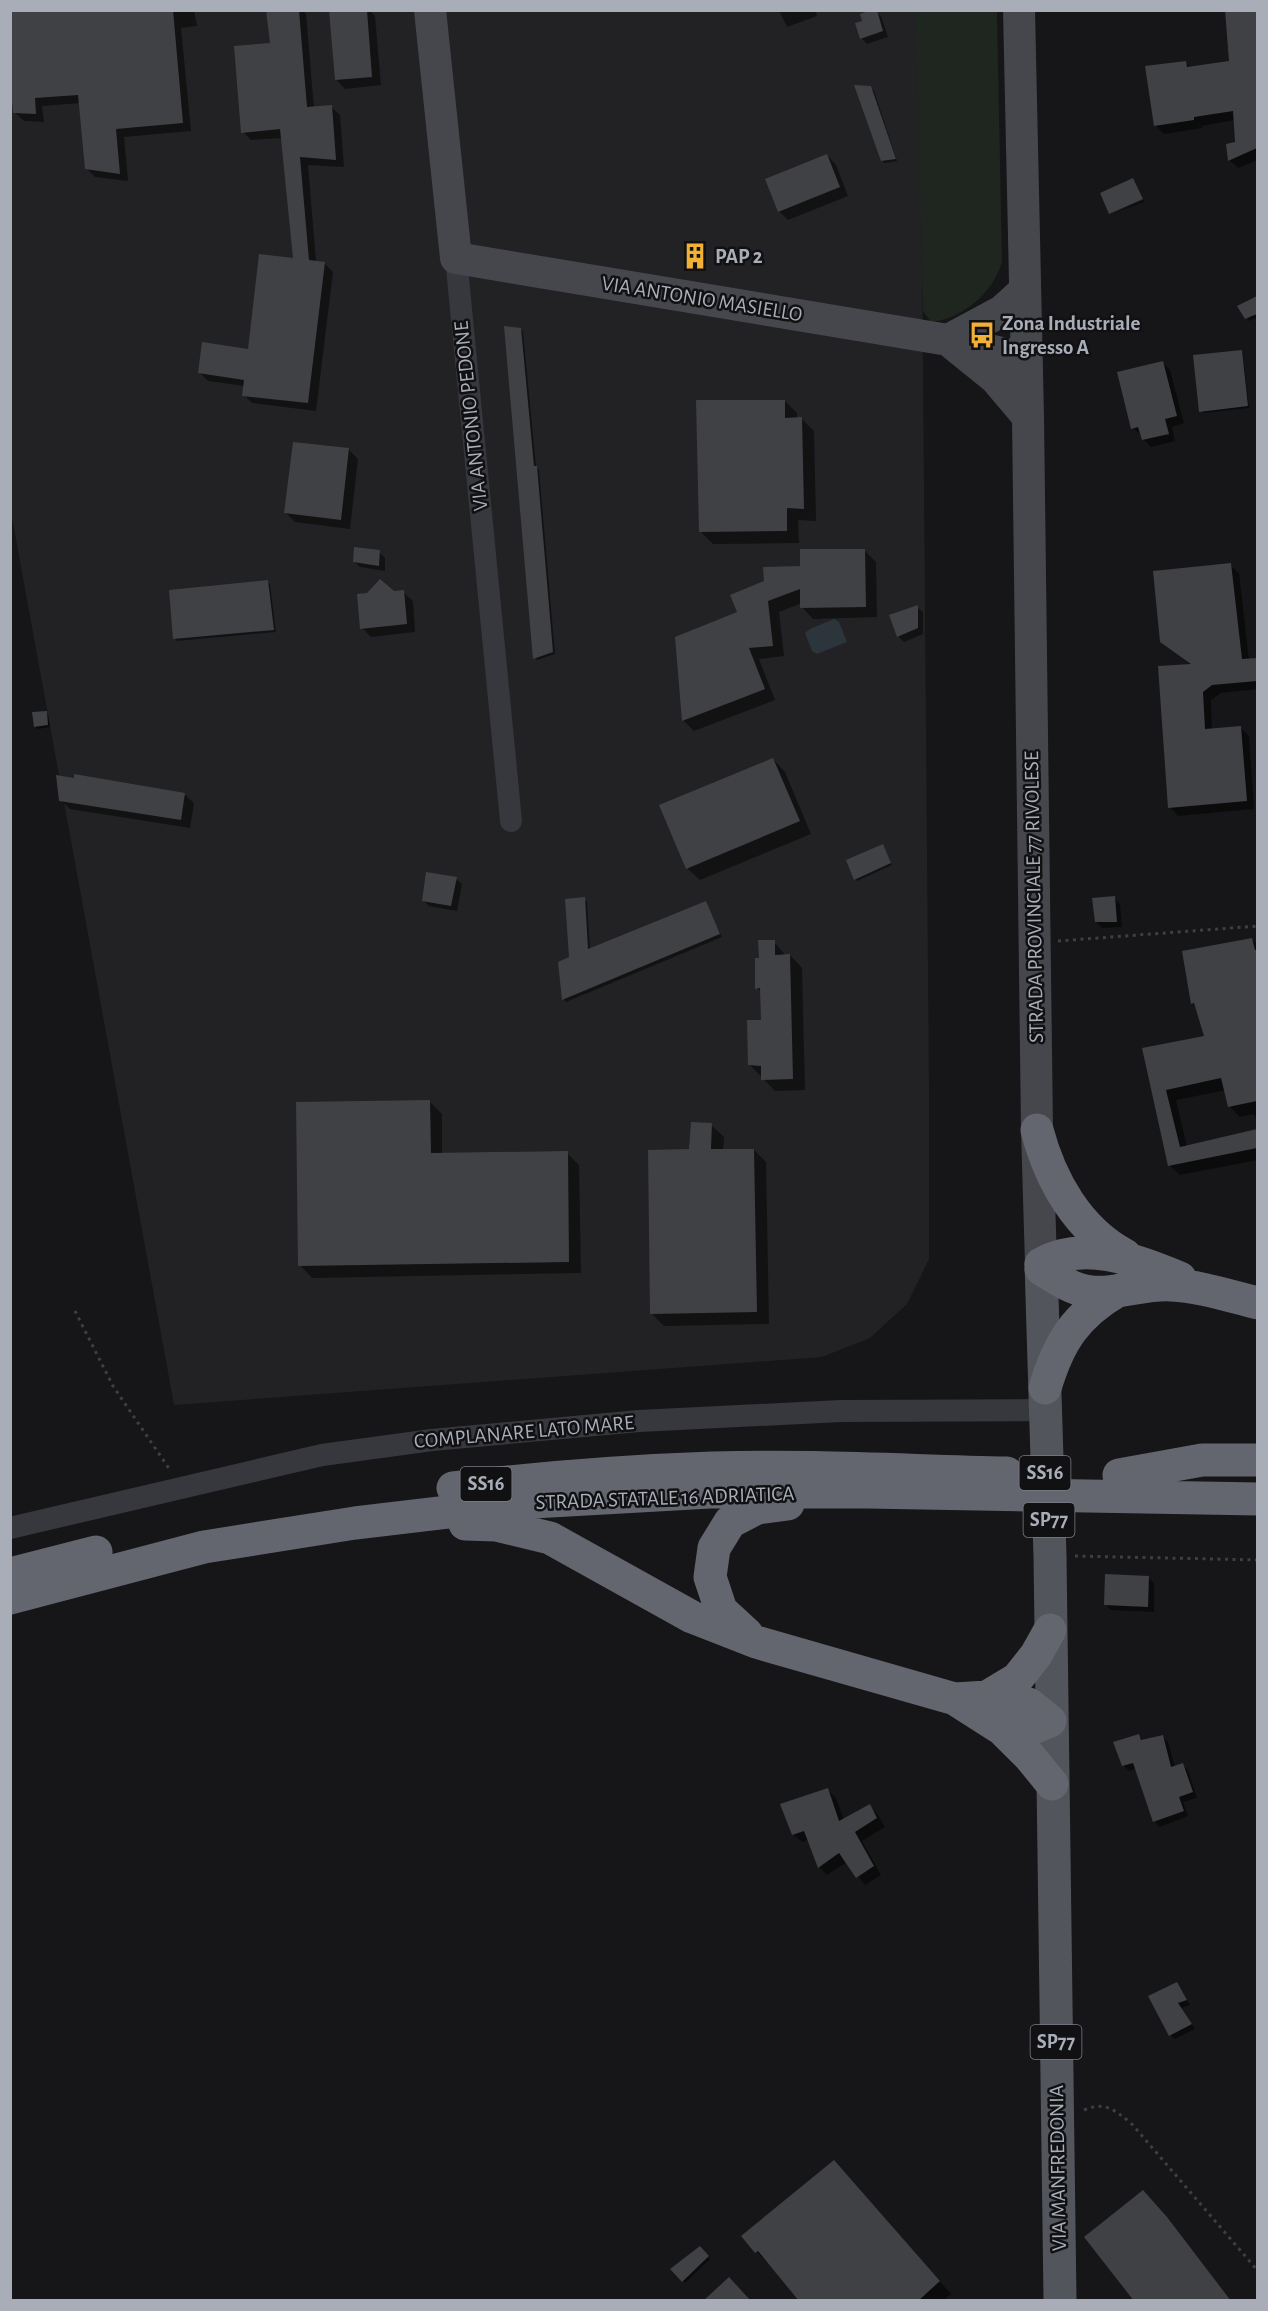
<svg xmlns="http://www.w3.org/2000/svg" width="1268" height="2311" font-family="'Alegreya Sans',sans-serif">
<rect width="100%" height="100%" fill="#161618"/>
<!-- built -->
<path fill="#222225" d="M 10,11 L 920,11 L 929,1090 L 929,1259 L 907,1304 L 870,1338 L 822,1357 L 174,1405 L 11,512 Z"/>
<!-- green -->
<path fill="#1e261f" d="M 916,11 L 997,11 L 1002,262 C 993,293 962,319 931,322 L 923,311 Z"/>
<!-- water -->
<path fill="#2c353c" d="M 834,619 L 839,622 L 847,642 L 817,654 L 812,651 L 805,633 L 810,629 Z"/>
<!-- shadow -->
<path fill="#0007" d="M 126,10 L 194,10 L 197,26 L 181,28 L 191,131 L 124,137 L 128,181 L 95,177 L 87,169 L 81,103 L 42,106 L 44,122 L 24,121 L 15,113 Z
M 268,10 L 303,10 L 306,14 L 314,108 L 331,107 L 340,115 L 344,167 L 308,165 L 316,262 L 324,263 L 333,272 L 316,411 L 252,403 L 244,395 L 245,386 L 208,381 L 200,373 L 249,350 L 294,260 L 283,138 L 251,140 L 243,132 L 272,45 Z
M 330,10 L 369,10 L 375,16 L 381,85 L 345,89 L 336,79 Z
M 779,10 L 815,10 L 817,16 L 787,27 Z
M 1227,10 L 1258,10 L 1258,160 L 1238,168 L 1229,160 L 1237,143 L 1235,120 L 1202,126 L 1202,128 L 1164,134 L 1155,125 L 1185,62 L 1191,68 L 1231,62 Z
M 876,11 L 881,16 L 888,37 L 867,44 L 861,38 L 864,22 Z
M 871,88 L 874,91 L 897,161 L 885,163 L 882,161 Z
M 827,155 L 836,165 L 848,196 L 788,220 L 779,211 Z
M 1144,200 L 1144,202 L 1112,214 Z
M 1258,298 L 1258,317 L 1249,321 L 1239,306 Z
M 520,329 L 523,332 L 536,467 L 539,470 L 555,654 L 537,660 L 535,658 Z
M 1241,351 L 1243,354 L 1249,408 L 1203,413 L 1201,411 Z
M 1162,362 L 1170,370 L 1184,423 L 1172,427 L 1175,441 L 1151,447 L 1143,439 L 1142,435 L 1133,428 Z
M 785,401 L 797,413 L 797,419 L 802,419 L 814,431 L 816,521 L 798,520 L 799,543 L 713,544 L 700,531 Z
M 349,450 L 358,459 L 350,529 L 295,522 L 286,513 Z
M 864,550 L 876,562 L 877,617 L 813,619 L 802,607 L 802,603 L 779,612 L 784,656 L 759,659 L 775,700 L 694,731 L 683,720 L 739,613 L 801,568 Z
M 379,552 L 385,558 L 385,571 L 360,567 L 354,561 Z
M 1230,565 L 1239,573 L 1249,660 L 1258,660 L 1258,689 L 1221,693 L 1211,700 L 1212,730 L 1240,727 L 1249,736 L 1254,809 L 1178,816 L 1170,807 L 1192,665 L 1162,641 Z
M 268,582 L 270,584 L 276,632 L 177,641 L 175,639 Z
M 394,592 L 403,592 L 413,601 L 415,632 L 371,637 L 362,628 Z
M 917,607 L 923,612 L 923,634 L 904,642 L 898,636 Z
M 46,712 L 48,715 L 50,727 L 38,729 L 35,726 Z
M 773,759 L 785,772 L 811,834 L 700,880 L 687,868 Z
M 184,794 L 194,803 L 190,828 L 70,809 L 61,800 Z
M 883,846 L 892,865 L 857,881 L 855,879 Z
M 456,879 L 462,884 L 457,911 L 429,906 L 423,900 Z
M 1114,898 L 1120,904 L 1122,927 L 1102,928 L 1096,922 Z
M 584,899 L 587,902 L 590,950 L 705,903 L 722,937 L 566,1002 L 563,999 L 570,958 Z
M 1252,940 L 1258,945 L 1258,1122 L 1254,1114 L 1240,1117 L 1229,1106 L 1226,1090 L 1176,1100 L 1187,1147 L 1258,1131 L 1258,1160 L 1180,1175 L 1169,1165 L 1144,1049 L 1206,1037 L 1198,1009 L 1192,1003 Z
M 774,942 L 786,956 L 790,955 L 802,968 L 805,1090 L 775,1091 L 750,1065 L 762,1021 L 761,992 L 757,988 L 761,959 Z
M 429,1101 L 442,1114 L 442,1154 L 567,1153 L 579,1165 L 581,1273 L 312,1278 L 300,1265 Z
M 711,1125 L 724,1137 L 723,1151 L 754,1150 L 766,1162 L 769,1324 L 664,1326 L 652,1314 L 691,1151 Z
M 1148,1577 L 1154,1583 L 1154,1612 L 1111,1610 L 1106,1605 Z
M 1139,1736 L 1144,1741 L 1162,1736 L 1168,1742 L 1175,1767 L 1183,1765 L 1188,1770 L 1197,1798 L 1183,1802 L 1188,1816 L 1160,1827 L 1154,1821 L 1136,1769 L 1129,1771 L 1123,1765 Z
M 828,1790 L 836,1798 L 844,1820 L 869,1806 L 878,1815 L 885,1827 L 862,1841 L 881,1875 L 865,1885 L 847,1862 L 827,1875 L 819,1867 L 808,1840 L 802,1842 L 793,1834 Z
M 1177,1984 L 1190,2005 L 1181,2008 L 1195,2029 L 1175,2039 L 1170,2035 Z
M 846,2174 L 951,2294 L 944,2300 L 801,2300 L 770,2263 L 769,2265 L 757,2252 L 743,2236 Z
M 700,2248 L 710,2259 L 685,2283 L 672,2269 Z"/>
<!-- building -->
<path fill="#404145" d="M 10,10 L 173,10 L 183,123 L 116,129 L 120,174 L 85,169 L 78,95 L 35,98 L 36,114 L 13,113 L 10,79 Z
M 266,10 L 299,10 L 307,107 L 332,105 L 336,160 L 300,157 L 309,260 L 325,262 L 308,403 L 242,396 L 244,380 L 198,373 L 202,342 L 248,349 L 259,254 L 293,258 L 280,129 L 241,133 L 234,46 L 270,43 Z
M 329,10 L 367,10 L 372,77 L 335,80 Z
M 871,10 L 877,10 L 883,31 L 860,39 L 855,23 L 862,21 L 860,14 Z
M 1225,10 L 1257,10 L 1257,148 L 1228,161 L 1226,144 L 1235,142 L 1233,111 L 1194,117 L 1194,120 L 1154,126 L 1145,66 L 1186,61 L 1187,67 L 1229,61 Z
M 854,85 L 871,86 L 896,159 L 881,161 Z
M 827,154 L 840,187 L 778,212 L 765,179 Z
M 1133,178 L 1143,199 L 1109,214 L 1100,193 Z
M 1257,296 L 1257,314 L 1245,319 L 1237,306 Z
M 504,326 L 521,328 L 534,466 L 537,466 L 553,652 L 533,659 Z
M 1242,350 L 1248,406 L 1199,412 L 1193,355 Z
M 1163,361 L 1177,416 L 1165,419 L 1169,434 L 1142,440 L 1138,427 L 1131,429 L 1117,372 Z
M 696,400 L 785,400 L 785,418 L 802,417 L 804,509 L 787,508 L 787,531 L 699,532 Z
M 293,442 L 349,448 L 341,520 L 284,513 Z
M 354,547 L 380,550 L 379,566 L 353,562 Z
M 800,549 L 865,549 L 866,607 L 800,608 L 800,589 L 768,601 L 773,646 L 749,648 L 765,689 L 682,721 L 675,637 L 737,612 L 730,595 L 764,581 L 763,567 L 800,566 Z
M 1231,563 L 1242,659 L 1257,658 L 1257,681 L 1212,685 L 1203,692 L 1205,729 L 1241,726 L 1247,801 L 1168,808 L 1158,666 L 1191,664 L 1160,642 L 1153,571 Z
M 380,579 L 394,591 L 404,590 L 407,624 L 360,629 L 357,594 L 367,593 Z
M 268,580 L 274,630 L 173,639 L 169,590 Z
M 918,605 L 918,628 L 897,637 L 889,615 Z
M 47,711 L 48,725 L 34,727 L 32,712 Z
M 773,758 L 800,821 L 686,869 L 659,805 Z
M 74,774 L 185,793 L 181,820 L 59,801 L 56,775 L 74,778 Z
M 883,844 L 891,863 L 854,880 L 846,860 Z
M 426,872 L 457,877 L 451,906 L 422,901 Z
M 1115,896 L 1117,922 L 1095,922 L 1092,898 Z
M 585,897 L 588,949 L 706,901 L 720,934 L 562,1000 L 558,962 L 569,957 L 565,899 Z
M 1252,938 L 1255,950 L 1257,950 L 1257,1101 L 1228,1107 L 1221,1078 L 1166,1090 L 1180,1147 L 1257,1129 L 1257,1148 L 1168,1166 L 1142,1048 L 1204,1036 L 1194,1003 L 1191,1004 L 1182,951 Z
M 758,940 L 775,940 L 775,955 L 790,954 L 793,1079 L 761,1080 L 761,1066 L 748,1065 L 747,1020 L 761,1020 L 760,988 L 755,989 L 755,958 L 759,958 Z
M 430,1100 L 431,1153 L 568,1151 L 569,1262 L 298,1266 L 296,1102 Z
M 691,1122 L 712,1123 L 711,1149 L 754,1149 L 757,1312 L 650,1314 L 648,1150 L 689,1149 Z
M 1105,1574 L 1149,1576 L 1148,1607 L 1104,1605 Z
M 1139,1734 L 1141,1740 L 1163,1735 L 1171,1767 L 1183,1763 L 1193,1792 L 1179,1797 L 1184,1811 L 1153,1822 L 1133,1763 L 1122,1766 L 1113,1742 Z
M 828,1788 L 839,1821 L 870,1804 L 877,1818 L 855,1832 L 874,1866 L 856,1878 L 839,1853 L 818,1868 L 804,1831 L 792,1835 L 780,1804 Z
M 1177,1982 L 1187,2000 L 1178,2003 L 1192,2024 L 1169,2036 L 1148,1996 Z
M 834,2160 L 940,2281 L 918,2301 L 799,2301 L 758,2251 L 755,2253 L 741,2236 Z
M 1143,2190 L 1167,2217 L 1231,2301 L 1134,2301 L 1084,2237 Z
M 700,2246 L 709,2256 L 682,2282 L 670,2269 Z
M 729,2277 L 751,2301 L 703,2301 Z"/>
<g fill="none" stroke-linecap="round" stroke-linejoin="round">
<!-- path -->
<path stroke="#3d3f44" stroke-width="3" stroke-dasharray="3 4.5" stroke-linecap="butt" d="M 1058,941 L 1258,926
M 75,1311 L 113,1386 L 170,1470
M 1075,1556 L 1258,1560
M 1084,2110 C 1106,2101 1114,2110 1131,2123 L 1258,2271"/>
<!-- street -->
<path stroke="#37383d" stroke-width="22" d="M 456,258 L 511,821
M 10,1528 L 322,1455 L 432,1440 L 639,1421 L 841,1411 L 1046,1410"/>
<!-- secondary -->
<path stroke="#45474d" stroke-width="32" d="M 430,10 L 456,258 L 948,340 L 1026,359
M 1019,10 L 1028,417 L 1037,1130 L 1041,1264
M 948,340 L 1002,311 L 1024,291
M 953,344 L 995,378 L 1028,417"/>
<!-- primary -->
<path stroke="#53555c" stroke-width="33" d="M 1041,1264 L 1050,1556 L 1060,2300"/>
<!-- highway -->
<path stroke="#63666e" stroke-width="33" d="M 1037,1130 C 1050,1180 1078,1230 1125,1255
M 1041,1264 C 1085,1239 1137,1261 1180,1278
M 1041,1269 C 1053,1276 1065,1285 1078,1289 C 1107,1299 1141,1283 1171,1285 C 1200,1286 1229,1296 1258,1303
M 1045,1388 C 1059,1341 1076,1315 1119,1290
M 1119,1475 L 1202,1460 L 1258,1460
M 453,1488 C 539,1478 625,1471 712,1468 C 810,1465 909,1471 1007,1473
M 465,1524 L 496,1525 L 550,1538 L 692,1617 L 756,1642 L 955,1699 L 1002,1729 L 1030,1757 L 1052,1784
M 10,1574 L 96,1552
M 10,1598 L 204,1547 L 355,1523 L 533,1502 L 710,1492 L 867,1492 L 1258,1499
M 747,1634 L 721,1610 L 710,1577 L 714,1548 L 730,1522 L 757,1508 L 788,1504
M 987,1697 L 1017,1679 L 1036,1655 L 1050,1630
M 955,1699 L 987,1697 L 1029,1704 L 1050,1721 L 1026,1731 L 1002,1729"/>
</g>
<!-- icons -->
<defs>
<g id="building-bare" transform="scale(2.07)"><path d="M-4-6H4V6H1V3H-1V6H-4ZM-2.5-4.3h1.7v1.8h-1.7ZM.8-4.3h1.7v1.8H.8ZM-2.5-1h1.7V.8h-1.7ZM.8-1h1.7V.8H.8Z" fill="#f2b134" stroke="#111113" stroke-width="2.5" paint-order="stroke"/></g>
<g id="bus-bare" transform="scale(2.07)"><path d="M-5-6H5V4H4V6H2V4H-2V6H-4V4H-5ZM-3.5-4V0h7V-4ZM-3.5 1.2v1.5H-2V1.2ZM2 1.2v1.5H3.5V1.2Z" fill="#f2b134" stroke="#111113" stroke-width="2.5" paint-order="stroke"/></g>
</defs>
<g fill-rule="evenodd">
<use href="#building-bare" x="695" y="256"/>
<use href="#bus-bare" x="982" y="335"/>
</g>
<g text-anchor="middle" dominant-baseline="central" stroke-width="5" stroke-linejoin="round" paint-order="stroke">
<!-- shield labels -->
<g fill="#111113" stroke="#7b7e86" stroke-width="1.5">
<rect x="1019.5" y="1456" width="51" height="34" rx="4.5"/>
<rect x="460.5" y="1467" width="51" height="34" rx="4.5"/>
<rect x="1023.5" y="1503" width="51" height="34" rx="4.5"/>
<rect x="1030.5" y="2025" width="51" height="34" rx="4.5"/>
</g>
<g font-size="20" font-weight="bold" fill="#a8adb8">
<text x="1045" y="1473">SS16</text>
<text x="486" y="1484">SS16</text>
<text x="1049" y="1520">SP77</text>
<text x="1056" y="2042">SP77</text>
</g>
<!-- poi labels -->
<g font-size="21" font-weight="bold" fill="#a8adb8" stroke="#111113" text-anchor="start">
<text x="715" y="256">PAP 2</text>
<text x="1002" y="323">Zona Industriale<tspan x="1002" dy="24">Ingresso A</tspan></text>
</g>
<!-- street labels -->
<g font-size="21" fill="#a8adb8" stroke="#111113">
<text transform="translate(702 299) rotate(9)">VIA ANTONIO MASIELLO</text>
<text transform="translate(471 416) rotate(-96)">VIA ANTONIO PEDONE</text>
<text transform="translate(1034 897) rotate(-91)">STRADA PROVINCIALE 77 RIVOLESE</text>
<text transform="translate(524 1432) rotate(-5)">COMPLANARE LATO MARE</text>
<text transform="translate(665 1498) rotate(-2)">STRADA STATALE 16 ADRIATICA</text>
<text transform="translate(1058 2168) rotate(-91)">VIA MANFREDONIA</text>
</g>
</g>
<!-- border -->
<rect width="1268" height="2311" fill="none" stroke="#a8adb8" stroke-width="24"/>
</svg>
